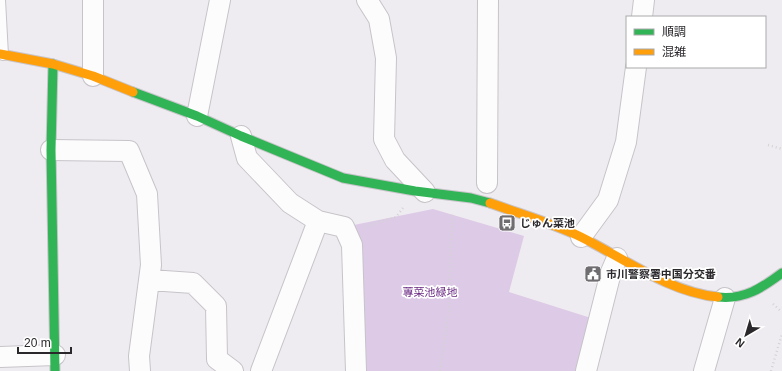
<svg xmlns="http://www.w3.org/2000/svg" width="782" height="371" font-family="Arial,'Noto Sans JP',sans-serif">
<rect width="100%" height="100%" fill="#efecf1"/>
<!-- green -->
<path fill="#ddcae6" d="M 433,209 L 524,236 L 509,292 L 591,318 L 577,371 L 349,371 L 344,227 Z"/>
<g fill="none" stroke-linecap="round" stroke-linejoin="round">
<!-- lane casing -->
<g stroke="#c7c4c9" stroke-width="12">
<path id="lane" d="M 0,0 L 3,55"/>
</g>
<!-- street casing -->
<g stroke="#c7c4c9" stroke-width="22">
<path id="street" d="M 93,0 L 93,76
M 367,0 L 379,19 L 386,58 L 384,139 L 395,160 L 425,192
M 642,17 L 644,0
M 197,116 L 220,0
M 241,136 L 247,158 L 290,203 L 318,221 L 344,227 L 352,245 L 356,371
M 51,150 L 129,151 L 147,194 L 151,265 L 139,356 L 140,371
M 487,183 L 488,0
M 581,237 L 608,200 L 626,142 L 636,67
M 150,280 L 193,283 L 216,306 L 217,359 L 233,371
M 0,357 L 55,355
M 261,371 L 318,221
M 586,371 L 611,272 L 617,258
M 704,371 L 725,298"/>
</g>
<!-- fast casing -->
<g stroke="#c7c4c9" stroke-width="11">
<path id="fast" d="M 53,64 L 51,150 L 55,371
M 133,92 L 197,116 L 241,136 L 343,178 L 415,191 L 471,198 L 490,203
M 718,297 C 744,300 762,288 782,273"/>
</g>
<!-- slow casing -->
<g stroke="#c7c4c9" stroke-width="11">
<path id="slow" d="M 0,54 L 53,64 L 93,76 L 133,92
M 490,203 C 520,214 552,223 581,237 C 625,259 669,292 718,297"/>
</g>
<!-- path -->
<path stroke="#d3d2d3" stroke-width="2.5" stroke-dasharray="1 3" stroke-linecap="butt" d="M 768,145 L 782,149
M 364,227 L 396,217 L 403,208
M 773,304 L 782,312
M 440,371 L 449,310 L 452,214
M 771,371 L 782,334"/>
<!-- lane -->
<use href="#lane" stroke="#fdfcfd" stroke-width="10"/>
<!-- street -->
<use href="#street" stroke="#fdfcfd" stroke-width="20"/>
<!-- fast -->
<use href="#fast" stroke="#30b455" stroke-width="9"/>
<!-- slow -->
<use href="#slow" stroke="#ff9f0a" stroke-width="9"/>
</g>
<!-- icons -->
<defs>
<g id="bus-square" transform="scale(0.9)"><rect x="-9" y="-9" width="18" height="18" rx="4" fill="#706d71" stroke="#fff"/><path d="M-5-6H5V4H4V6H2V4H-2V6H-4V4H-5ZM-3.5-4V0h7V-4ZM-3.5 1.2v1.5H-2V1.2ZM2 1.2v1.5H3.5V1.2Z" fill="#fff"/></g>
<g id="civic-square" transform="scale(0.9)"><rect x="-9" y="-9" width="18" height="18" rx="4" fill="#706d71" stroke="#fff"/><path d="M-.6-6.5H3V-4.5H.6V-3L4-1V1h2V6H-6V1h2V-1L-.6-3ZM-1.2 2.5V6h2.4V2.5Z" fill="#fff"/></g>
</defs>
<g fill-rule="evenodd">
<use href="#bus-square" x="507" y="223"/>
<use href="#civic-square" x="593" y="274"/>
</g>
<g text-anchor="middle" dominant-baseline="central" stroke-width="3.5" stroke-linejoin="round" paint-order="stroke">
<!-- poi labels -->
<g font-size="11" font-weight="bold" fill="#2b282c" stroke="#fff" text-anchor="start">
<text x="520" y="223">じゅん菜池</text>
<text x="606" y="274">市川警察署中国分交番</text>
</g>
<!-- park labels -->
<g font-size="11" fill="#6a2a83" stroke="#fff">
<text x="430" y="292">蓴菜池緑地</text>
</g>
</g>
<!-- legend -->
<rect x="626" y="16" width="140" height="52" fill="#ffffff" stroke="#aaa9ab"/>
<rect x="634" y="29" width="20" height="6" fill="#30b455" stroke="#aaa9ab"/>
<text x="662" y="36" font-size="12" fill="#2b282c">順調</text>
<rect x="634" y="49" width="20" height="6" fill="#ff9f0a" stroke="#aaa9ab"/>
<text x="662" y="56" font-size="12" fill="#2b282c">混雑</text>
<!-- north arrow -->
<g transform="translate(746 335) rotate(218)" stroke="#ffffff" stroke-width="3" paint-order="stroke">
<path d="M0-3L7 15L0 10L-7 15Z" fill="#2b282c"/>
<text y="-6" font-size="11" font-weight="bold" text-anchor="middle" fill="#2b282c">N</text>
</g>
<!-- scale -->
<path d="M18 347v6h53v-6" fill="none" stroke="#2b282c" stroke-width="2"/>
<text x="24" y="347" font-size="12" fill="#2b282c" stroke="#ffffff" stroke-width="3" paint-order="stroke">20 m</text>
</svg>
